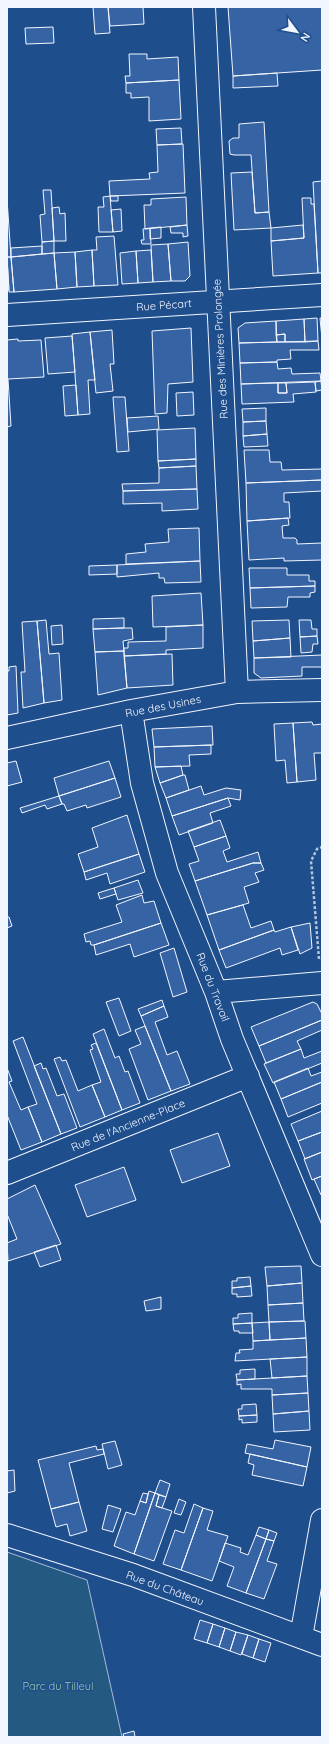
<svg xmlns="http://www.w3.org/2000/svg" width="329" height="1744" font-family="Quicksand,sans-serif">
<rect width="100%" height="100%" fill="#1f4e8c"/>
<!-- green -->
<path fill="#245a82" stroke="#a8bbd7" d="M 7,1552 L 87,1580 L 122,1737 L 7,1737 Z"/>
<!-- building -->
<path fill="#3563a3" stroke="#f2f6ff" d="M 93,7 L 108,7 L 110,33 L 95,34 Z
M 108,7 L 143,7 L 144,24 L 110,26 Z
M 228,7 L 322,7 L 322,70 L 233,76 Z
M 53,27 L 54,43 L 26,44 L 25,28 Z
M 129,54 L 147,54 L 147,59 L 178,57 L 179,80 L 126,83 L 125,76 L 130,76 Z
M 277,73 L 278,86 L 233,88 L 233,76 Z
M 179,80 L 181,119 L 149,121 L 149,97 L 131,98 L 131,93 L 126,93 L 126,83 Z
M 264,122 L 269,212 L 255,213 L 251,155 L 234,155 L 230,154 L 229,141 L 233,138 L 239,138 L 239,124 Z
M 181,128 L 182,144 L 157,145 L 156,129 Z
M 183,144 L 185,193 L 110,196 L 109,181 L 150,179 L 149,173 L 158,172 L 157,145 Z
M 252,172 L 255,213 L 269,212 L 271,228 L 234,230 L 231,173 Z
M 322,181 L 322,273 L 318,273 L 313,182 Z
M 43,190 L 51,190 L 54,241 L 42,242 L 40,215 L 45,214 Z
M 110,196 L 118,196 L 118,201 L 111,201 Z
M 110,196 L 113,232 L 99,232 L 98,207 L 104,207 L 103,197 Z
M 186,197 L 187,225 L 145,229 L 144,205 L 151,205 L 151,199 Z
M 302,198 L 311,198 L 311,204 L 314,204 L 318,273 L 273,276 L 271,241 L 304,238 Z
M 7,199 L 11,257 L 7,257 L 9,290 L 7,290 Z
M 59,207 L 60,214 L 65,213 L 66,241 L 54,241 L 52,208 Z
M 121,209 L 122,231 L 113,232 L 111,210 Z
M 187,225 L 188,236 L 183,237 L 183,233 L 171,233 L 170,227 Z
M 303,225 L 304,238 L 271,241 L 271,228 Z
M 161,227 L 161,238 L 150,239 L 150,228 Z
M 150,228 L 151,244 L 142,244 L 141,240 L 144,240 L 143,229 Z
M 114,236 L 118,285 L 94,286 L 92,250 L 97,250 L 96,237 Z
M 54,241 L 54,253 L 42,254 L 42,242 Z
M 188,242 L 190,276 L 185,281 L 171,281 L 168,244 Z
M 168,244 L 171,281 L 153,282 L 151,245 Z
M 42,246 L 42,254 L 11,257 L 11,248 Z
M 92,250 L 94,286 L 77,287 L 75,252 Z
M 151,250 L 153,282 L 138,283 L 136,251 Z
M 136,251 L 138,283 L 122,284 L 120,253 Z
M 75,252 L 77,287 L 57,289 L 54,253 Z
M 54,253 L 57,289 L 14,292 L 11,257 Z
M 7,257 L 11,257 L 14,292 L 9,292 Z
M 317,318 L 318,341 L 305,342 L 304,319 Z
M 320,318 L 322,318 L 322,339 Z
M 304,319 L 305,342 L 285,342 L 285,334 L 276,335 L 276,321 Z
M 276,321 L 277,342 L 239,343 L 238,328 L 245,323 Z
M 191,328 L 193,382 L 168,384 L 167,413 L 155,414 L 152,331 Z
M 112,330 L 114,364 L 110,364 L 113,391 L 96,393 L 90,332 Z
M 90,332 L 95,380 L 88,380 L 90,414 L 78,415 L 72,334 Z
M 285,334 L 285,342 L 277,342 L 276,335 Z
M 72,336 L 75,372 L 48,374 L 45,338 Z
M 18,339 L 18,341 L 41,340 L 44,377 L 8,379 L 11,426 L 7,427 L 7,340 Z
M 318,341 L 319,350 L 290,350 L 291,359 L 277,360 L 277,362 L 240,363 L 239,343 Z
M 277,362 L 278,369 L 291,368 L 292,374 L 320,373 L 321,381 L 241,384 L 240,363 Z
M 321,381 L 322,390 L 316,391 L 315,382 Z
M 315,382 L 316,392 L 293,394 L 294,402 L 242,404 L 241,384 L 278,383 L 278,393 L 287,393 L 286,383 Z
M 278,383 L 286,383 L 287,393 L 278,393 Z
M 76,385 L 78,415 L 65,416 L 63,386 Z
M 193,392 L 194,415 L 177,416 L 176,393 Z
M 113,397 L 125,397 L 129,451 L 117,452 Z
M 266,408 L 266,421 L 243,422 L 242,409 Z
M 158,416 L 159,429 L 128,432 L 127,418 Z
M 266,421 L 267,434 L 243,436 L 243,422 Z
M 195,428 L 196,459 L 158,461 L 157,430 Z
M 267,434 L 268,446 L 244,447 L 243,436 Z
M 244,450 L 269,450 L 270,462 L 281,462 L 282,470 L 322,469 L 322,480 L 246,483 Z
M 196,459 L 196,466 L 159,468 L 158,461 Z
M 196,466 L 197,489 L 123,491 L 122,484 L 159,483 L 159,468 Z
M 322,480 L 322,491 L 284,493 L 284,502 L 289,502 L 290,518 L 247,521 L 246,483 Z
M 197,489 L 198,509 L 162,511 L 162,503 L 123,504 L 123,491 Z
M 288,518 L 289,525 L 282,526 L 283,538 L 295,538 L 297,540 L 297,544 L 322,543 L 322,560 L 284,561 L 284,558 L 249,560 L 247,521 Z
M 199,528 L 200,561 L 126,564 L 126,554 L 146,552 L 145,544 L 169,542 L 168,529 Z
M 200,561 L 201,582 L 165,583 L 164,578 L 159,578 L 159,573 L 117,577 L 117,565 Z
M 117,565 L 117,574 L 89,575 L 89,566 Z
M 249,568 L 287,568 L 287,575 L 309,575 L 309,581 L 315,581 L 315,586 L 250,588 Z
M 315,586 L 315,592 L 310,593 L 310,597 L 288,597 L 287,607 L 251,608 L 250,588 Z
M 201,593 L 203,625 L 153,627 L 152,596 Z
M 124,618 L 124,628 L 93,629 L 93,619 Z
M 46,620 L 49,654 L 59,653 L 62,700 L 44,703 L 37,621 Z
M 289,620 L 290,638 L 253,641 L 252,621 Z
M 299,620 L 311,620 L 312,629 L 317,629 L 317,636 L 300,637 Z
M 37,621 L 44,703 L 23,708 L 21,672 L 25,672 L 22,622 Z
M 62,625 L 63,644 L 52,645 L 51,626 Z
M 203,625 L 203,648 L 166,650 L 166,654 L 124,656 L 124,648 L 128,648 L 128,642 L 166,641 L 166,627 Z
M 122,628 L 132,628 L 133,639 L 123,641 L 124,651 L 95,652 L 93,629 Z
M 317,636 L 318,644 L 313,644 L 312,652 L 301,653 L 300,637 Z
M 290,638 L 291,657 L 254,658 L 253,641 Z
M 124,651 L 127,688 L 98,695 L 95,652 Z
M 172,654 L 173,685 L 127,688 L 124,656 Z
M 322,655 L 322,667 L 302,667 L 302,676 L 261,678 L 254,673 L 254,658 Z
M 16,666 L 18,713 L 7,715 L 7,671 L 9,671 L 9,667 Z
M 312,722 L 313,725 L 322,724 L 322,753 L 314,753 L 316,780 L 297,782 L 293,723 Z
M 293,723 L 297,782 L 287,783 L 285,760 L 276,761 L 274,724 Z
M 212,726 L 213,745 L 154,747 L 152,729 Z
M 211,745 L 211,754 L 189,755 L 190,766 L 155,767 L 154,747 Z
M 16,761 L 22,782 L 7,786 L 7,763 Z
M 109,761 L 115,778 L 59,796 L 54,778 Z
M 181,766 L 183,775 L 160,783 L 155,767 Z
M 183,775 L 185,775 L 189,790 L 166,798 L 160,783 Z
M 115,778 L 121,797 L 87,808 L 86,805 L 67,811 L 64,804 L 62,804 L 59,796 Z
M 201,786 L 204,795 L 226,788 L 241,790 L 240,800 L 228,798 L 172,816 L 166,798 Z
M 59,796 L 62,804 L 47,809 L 45,805 L 22,813 L 20,808 Z
M 228,798 L 231,806 L 210,813 L 213,823 L 179,835 L 172,816 Z
M 127,815 L 139,854 L 84,872 L 78,854 L 98,847 L 92,828 Z
M 220,820 L 226,836 L 194,847 L 188,831 Z
M 226,836 L 230,848 L 223,851 L 227,862 L 258,852 L 261,863 L 253,863 L 195,881 L 189,864 L 199,861 L 194,847 Z
M 139,854 L 145,872 L 110,884 L 107,873 L 86,880 L 84,872 Z
M 253,863 L 261,863 L 264,870 L 255,873 L 259,882 L 244,887 L 249,903 L 207,915 L 195,881 Z
M 138,880 L 143,893 L 118,900 L 114,888 Z
M 114,888 L 116,894 L 100,899 L 98,893 Z
M 142,895 L 144,903 L 154,901 L 161,923 L 94,945 L 91,945 L 90,941 L 86,942 L 84,934 L 122,922 L 116,905 Z
M 243,905 L 251,928 L 271,921 L 274,930 L 219,950 L 207,915 Z
M 7,917 L 9,917 L 12,926 L 7,928 Z
M 161,923 L 169,945 L 134,957 L 130,944 L 96,955 L 94,945 Z
M 310,923 L 312,948 L 300,954 L 291,927 Z
M 291,927 L 298,950 L 282,955 L 280,948 L 226,968 L 219,950 L 274,930 L 275,932 Z
M 174,948 L 187,992 L 173,997 L 160,953 Z
M 119,998 L 131,1031 L 119,1036 L 106,1002 Z
M 162,1000 L 164,1006 L 141,1016 L 138,1009 Z
M 313,1002 L 317,1004 L 322,1014 L 322,1020 L 259,1046 L 251,1027 Z
M 164,1006 L 168,1017 L 155,1022 L 167,1055 L 177,1051 L 190,1084 L 171,1091 L 141,1016 Z
M 322,1020 L 322,1030 L 297,1041 L 301,1049 L 266,1063 L 259,1046 Z
M 145,1026 L 171,1091 L 148,1100 L 129,1049 L 141,1044 L 135,1030 Z
M 104,1029 L 115,1058 L 119,1056 L 125,1072 L 128,1071 L 140,1103 L 122,1110 L 93,1034 Z
M 23,1037 L 61,1134 L 42,1142 L 28,1107 L 37,1104 L 13,1041 Z
M 96,1043 L 122,1110 L 105,1117 L 92,1085 L 101,1082 L 90,1050 L 93,1049 L 91,1045 Z
M 301,1049 L 304,1058 L 322,1051 L 322,1063 L 273,1083 L 264,1064 Z
M 60,1057 L 62,1061 L 66,1060 L 78,1091 L 92,1085 L 105,1117 L 80,1127 L 54,1059 Z
M 41,1063 L 43,1069 L 46,1068 L 57,1096 L 64,1094 L 77,1128 L 61,1134 L 34,1066 Z
M 7,1068 L 12,1081 L 9,1082 L 21,1110 L 28,1107 L 42,1142 L 21,1150 L 7,1115 Z
M 308,1068 L 311,1076 L 322,1072 L 322,1082 L 281,1099 L 274,1082 Z
M 322,1082 L 322,1103 L 288,1117 L 281,1099 Z
M 322,1111 L 322,1132 L 298,1141 L 291,1124 Z
M 322,1132 L 322,1152 L 305,1159 L 298,1141 Z
M 218,1133 L 230,1166 L 182,1183 L 170,1150 Z
M 322,1152 L 322,1176 L 312,1180 L 304,1159 Z
M 124,1167 L 136,1200 L 87,1217 L 75,1185 Z
M 322,1176 L 322,1195 L 321,1195 L 314,1179 Z
M 35,1185 L 61,1244 L 8,1261 L 7,1243 L 17,1239 L 7,1214 L 7,1199 Z
M 56,1245 L 61,1260 L 40,1267 L 34,1252 Z
M 301,1266 L 302,1283 L 267,1286 L 265,1267 Z
M 250,1277 L 251,1286 L 232,1288 L 232,1281 L 237,1281 L 237,1278 Z
M 302,1283 L 303,1303 L 268,1305 L 267,1286 Z
M 251,1286 L 252,1296 L 237,1297 L 237,1294 L 232,1294 L 232,1288 Z
M 161,1297 L 161,1309 L 146,1311 L 144,1301 Z
M 303,1303 L 304,1321 L 269,1322 L 268,1305 Z
M 252,1313 L 252,1323 L 233,1324 L 233,1318 L 238,1318 L 238,1314 Z
M 304,1321 L 305,1321 L 306,1338 L 270,1340 L 269,1322 Z
M 269,1322 L 270,1340 L 253,1341 L 252,1323 Z
M 252,1323 L 253,1333 L 239,1333 L 239,1331 L 234,1331 L 233,1324 Z
M 306,1338 L 307,1357 L 235,1361 L 236,1353 L 240,1353 L 239,1350 L 253,1349 L 253,1341 Z
M 307,1357 L 307,1376 L 272,1378 L 270,1359 Z
M 255,1369 L 255,1379 L 237,1380 L 236,1374 L 240,1374 L 240,1370 Z
M 307,1376 L 308,1393 L 272,1395 L 272,1389 L 241,1389 L 241,1384 L 237,1385 L 237,1380 Z
M 308,1393 L 309,1411 L 273,1414 L 272,1395 Z
M 256,1404 L 257,1415 L 239,1416 L 238,1409 L 242,1409 L 242,1405 Z
M 309,1411 L 310,1430 L 274,1432 L 273,1414 Z
M 257,1415 L 257,1422 L 242,1423 L 242,1419 L 239,1420 L 239,1416 Z
M 275,1440 L 311,1447 L 307,1467 L 245,1453 L 247,1444 L 273,1449 Z
M 115,1441 L 122,1465 L 108,1469 L 102,1444 Z
M 96,1446 L 97,1450 L 103,1449 L 104,1454 L 69,1463 L 79,1502 L 51,1509 L 38,1460 Z
M 250,1454 L 307,1467 L 303,1486 L 252,1475 L 254,1465 L 248,1463 Z
M 14,1470 L 15,1491 L 7,1493 L 7,1471 Z
M 160,1480 L 170,1484 L 166,1497 L 155,1493 Z
M 149,1491 L 155,1493 L 134,1554 L 114,1546 L 126,1512 L 135,1515 L 140,1501 L 146,1503 Z
M 143,1493 L 148,1494 L 146,1503 L 140,1501 Z
M 155,1493 L 159,1495 L 156,1506 L 172,1511 L 154,1561 L 134,1554 Z
M 159,1495 L 166,1497 L 162,1508 L 156,1506 Z
M 179,1499 L 186,1502 L 181,1515 L 174,1513 Z
M 79,1502 L 87,1531 L 70,1536 L 67,1524 L 56,1527 L 51,1509 Z
M 194,1504 L 203,1508 L 181,1570 L 163,1564 L 175,1530 L 184,1533 Z
M 108,1505 L 121,1509 L 113,1532 L 102,1529 Z
M 203,1508 L 213,1511 L 207,1530 L 228,1536 L 212,1581 L 181,1570 Z
M 259,1527 L 269,1530 L 266,1539 L 256,1535 Z
M 269,1530 L 277,1533 L 274,1541 L 266,1539 Z
M 256,1535 L 266,1539 L 246,1593 L 227,1586 L 234,1567 L 219,1561 L 225,1543 L 241,1548 L 240,1552 L 248,1555 Z
M 266,1539 L 274,1541 L 267,1561 L 277,1564 L 264,1599 L 246,1593 Z
M 200,1620 L 213,1624 L 207,1643 L 194,1639 Z
M 213,1624 L 225,1628 L 219,1647 L 207,1643 Z
M 225,1628 L 236,1632 L 230,1651 L 219,1647 Z
M 236,1632 L 248,1635 L 241,1655 L 230,1651 Z
M 248,1635 L 259,1639 L 253,1658 L 242,1654 Z
M 259,1639 L 271,1643 L 265,1662 L 253,1658 Z
M 134,1731 L 135,1737 L 124,1737 L 123,1734 Z"/>
<g fill="none" stroke-linecap="round" stroke-linejoin="round">
<!-- minor casing -->
<g stroke="#f2f6ff" stroke-width="24">
<path id="minor" d="M 204,7 L 237,692
M 7,315 L 322,295
M 131,711 L 142,783 L 167,873 L 216,992 L 232,1039 L 322,1255
M 7,738 L 131,711 L 237,692 L 322,690
M 216,992 L 322,983
M 7,1173 L 248,1076
M 7,1535 L 133,1575 L 322,1645
M 301,1637 L 322,1520"/>
</g>
<!-- path -->
<path stroke="#b3c4dc" stroke-width="2.5" stroke-dasharray="3 2" stroke-linecap="butt" d="M 319,959 L 311,861 L 317,849 L 322,847"/>
<!-- minor -->
<use href="#minor" stroke="#1f4e8c" stroke-width="22"/>
</g>
<g text-anchor="middle" dominant-baseline="central" stroke-width="3" stroke-linejoin="round" paint-order="stroke">
<!-- street labels -->
<g font-size="11" fill="#f2f6ff" stroke="#1f4e8c">
<text transform="translate(164 305) rotate(-4)">Rue Pécart</text>
<text transform="translate(220 349) rotate(-93)">Rue des Minières Prolongée</text>
<text transform="translate(163 706) rotate(-11)">Rue des Usines</text>
<text transform="translate(213 987) rotate(69)">Rue du Travail</text>
<text transform="translate(128 1125) rotate(-22)">Rue de l'Ancienne-Place</text>
<text transform="translate(165 1588) rotate(20)">Rue du Château</text>
</g>
<!-- park labels -->
<g font-size="11" fill="#97c8a6" stroke="#1f4e8c">
<text x="58" y="1686">Parc du Tilleul</text>
</g>
</g>
<!-- border -->
<rect width="329" height="1744" fill="none" stroke="#f2f6ff" stroke-width="16"/>
<!-- north arrow -->
<g transform="translate(297 32) rotate(122)" stroke="#1f4e8c" stroke-width="3" paint-order="stroke">
<path d="M0-3L7 15L0 10L-7 15Z" fill="#f2f6ff"/>
<text y="-6" font-size="11" font-weight="bold" text-anchor="middle" fill="#f2f6ff">N</text>
</g>
</svg>
